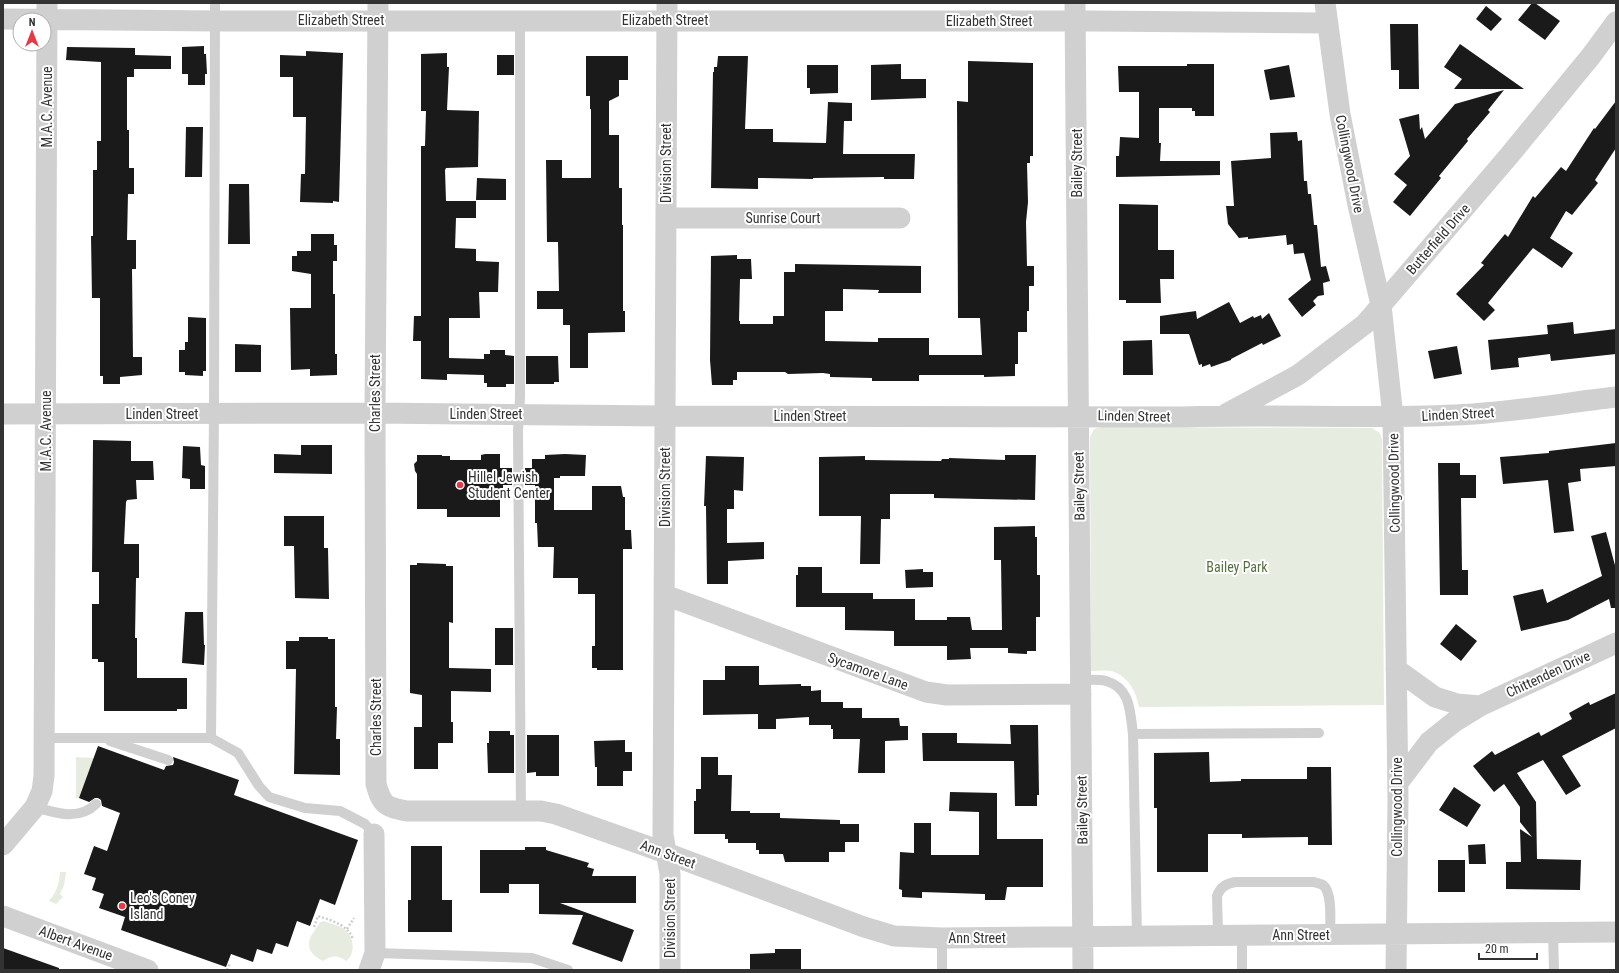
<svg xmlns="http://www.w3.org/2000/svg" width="1619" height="973" font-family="'Roboto Condensed',sans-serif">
<rect width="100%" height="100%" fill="#fff"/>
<!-- green -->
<path fill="#e6ecdf" d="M 1101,427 L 1372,428 L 1380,433 L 1382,440 L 1384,705 L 1139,707 C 1136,691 1128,676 1111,671 C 1105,670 1097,671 1091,671 L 1090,437 L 1094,429 Z
M 76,757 L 94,758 L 79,798 L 76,798 Z
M 60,872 L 66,872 L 64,885 L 60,894 L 63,897 L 56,904 L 49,901 C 57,892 59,883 60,872 Z
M 324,921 C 330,924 340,925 345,930 C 354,937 356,954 346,961 C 338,955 332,955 323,961 C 305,952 306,941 317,927 C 319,924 319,922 324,921 Z"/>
<!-- building -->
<path fill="#1a1a1a" d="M 1532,3 L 1535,3 L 1560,21 L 1545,40 L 1518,20 Z
M 1486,6 L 1502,19 L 1491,31 L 1476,19 Z
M 1390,24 L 1418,24 L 1419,89 L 1399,89 L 1399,70 L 1391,70 Z
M 1460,44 L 1524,89 L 1454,89 L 1462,79 L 1444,67 Z
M 204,46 L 204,54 L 206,54 L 207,74 L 205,74 L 205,85 L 188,85 L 188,74 L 182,74 L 182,47 Z
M 67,47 L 135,48 L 135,55 L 171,56 L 171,69 L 134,69 L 134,77 L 127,77 L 127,130 L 129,130 L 129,168 L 134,168 L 134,194 L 128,194 L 127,240 L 136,240 L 136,269 L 132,269 L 133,357 L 142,357 L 142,375 L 120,377 L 120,384 L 103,384 L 103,376 L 100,376 L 100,298 L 92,298 L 91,236 L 93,236 L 93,170 L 97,170 L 97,141 L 101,141 L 101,62 L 66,60 Z
M 306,51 L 343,53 L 339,202 L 333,201 L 333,203 L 300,202 L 301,174 L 305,174 L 306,117 L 293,117 L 293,77 L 280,77 L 280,55 L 306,56 Z
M 447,53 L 447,67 L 449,67 L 447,110 L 479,111 L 478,167 L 446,168 L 445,170 L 446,201 L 476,201 L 476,218 L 456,218 L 455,248 L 476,249 L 476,261 L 499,262 L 498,292 L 479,292 L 480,318 L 449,318 L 449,358 L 484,359 L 484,354 L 490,354 L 490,350 L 505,350 L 505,355 L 514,356 L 514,384 L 506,384 L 506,387 L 487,387 L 487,383 L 484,383 L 484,375 L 447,374 L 447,380 L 421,379 L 421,341 L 413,341 L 414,316 L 421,316 L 421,146 L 425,146 L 426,111 L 421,111 L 421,54 Z
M 497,55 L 514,55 L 514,75 L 497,75 Z
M 586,56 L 628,56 L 628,80 L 619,80 L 619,96 L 609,101 L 609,135 L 619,135 L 619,188 L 622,188 L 622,225 L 623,225 L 623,311 L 625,311 L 625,332 L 588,333 L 588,368 L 570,368 L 570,325 L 563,325 L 563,309 L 537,309 L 537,291 L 559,291 L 558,242 L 547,242 L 546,160 L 562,160 L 562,178 L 591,178 L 591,109 L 590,109 L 590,96 L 586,96 Z
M 718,56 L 748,56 L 745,129 L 773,129 L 773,142 L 826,143 L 828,102 L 852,103 L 852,121 L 844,121 L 843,154 L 915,154 L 914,179 L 884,179 L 884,177 L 813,178 L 813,179 L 758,178 L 758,189 L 711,188 L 713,72 L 714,72 L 714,67 L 717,67 Z
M 968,61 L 1033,63 L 1033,156 L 1030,156 L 1030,163 L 1027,163 L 1028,202 L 1026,222 L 1027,266 L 1034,266 L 1034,286 L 1029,286 L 1029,311 L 1027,311 L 1027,332 L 1018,332 L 1018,364 L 1015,364 L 1015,376 L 984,377 L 984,375 L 919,375 L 919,381 L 872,381 L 872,378 L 830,377 L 830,374 L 823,373 L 788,374 L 785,372 L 737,372 L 737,380 L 733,380 L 733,385 L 712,385 L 710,360 L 711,256 L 737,255 L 737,259 L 751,259 L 752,279 L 740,279 L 739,321 L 740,321 L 740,324 L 773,324 L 773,316 L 784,316 L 784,272 L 795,272 L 795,264 L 921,266 L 921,293 L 878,293 L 879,290 L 843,289 L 843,311 L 825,311 L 825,341 L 878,342 L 878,338 L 929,338 L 929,355 L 982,355 L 980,318 L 958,318 L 957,101 L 968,102 Z
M 901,64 L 901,79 L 926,79 L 926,98 L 871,100 L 871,65 Z
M 1187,64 L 1214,64 L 1214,116 L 1195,116 L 1195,111 L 1192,111 L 1192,108 L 1159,108 L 1159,143 L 1161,143 L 1160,161 L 1220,161 L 1220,175 L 1116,177 L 1116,156 L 1119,156 L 1120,137 L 1139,138 L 1139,92 L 1119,92 L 1118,66 L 1187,66 Z
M 807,65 L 838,65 L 838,93 L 810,94 L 810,88 L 807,88 Z
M 1289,65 L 1295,97 L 1270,100 L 1264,70 Z
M 1504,90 L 1488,110 L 1490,112 L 1467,139 L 1468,141 L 1439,176 L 1441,178 L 1410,216 L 1393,202 L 1407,185 L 1394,174 L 1410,156 L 1399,119 L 1419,114 L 1420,130 L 1422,127 L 1425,139 L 1455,104 Z
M 1616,101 L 1616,148 L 1595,180 L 1598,183 L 1572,215 L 1566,211 L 1550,238 L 1573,253 L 1562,268 L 1533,248 L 1488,303 L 1495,310 L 1484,321 L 1456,294 L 1484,265 L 1481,263 L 1505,234 L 1508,237 L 1533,196 L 1535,198 L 1561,167 L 1566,171 L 1594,128 L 1595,129 Z
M 186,127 L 203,127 L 202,177 L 185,177 Z
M 1297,132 L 1298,141 L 1302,140 L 1304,181 L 1307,181 L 1308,194 L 1311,194 L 1314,225 L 1317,225 L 1321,267 L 1326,266 L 1330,281 L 1323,283 L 1324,295 L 1318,296 L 1313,301 L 1316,305 L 1302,317 L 1288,299 L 1311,280 L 1304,253 L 1294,254 L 1293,244 L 1287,245 L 1286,235 L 1248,239 L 1248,237 L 1239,238 L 1228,224 L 1226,206 L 1234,206 L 1231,161 L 1271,158 L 1270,133 Z
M 477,178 L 506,179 L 506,200 L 476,200 Z
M 229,184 L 249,184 L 250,244 L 228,244 Z
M 1119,204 L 1158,205 L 1158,250 L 1174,250 L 1174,279 L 1160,279 L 1161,303 L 1126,303 L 1126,300 L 1119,300 Z
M 311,234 L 334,234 L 334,245 L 337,245 L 337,261 L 333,261 L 333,294 L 335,294 L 335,354 L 337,354 L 337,375 L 310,376 L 310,369 L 291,370 L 290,308 L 311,308 L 311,274 L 292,271 L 292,256 L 297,256 L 297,251 L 311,251 Z
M 1229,302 L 1240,323 L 1253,316 L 1254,318 L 1261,315 L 1262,319 L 1269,313 L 1281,336 L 1263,345 L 1262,343 L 1231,359 L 1231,360 L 1211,367 L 1210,364 L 1202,367 L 1202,364 L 1199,365 L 1189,334 L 1160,334 L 1160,316 L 1196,311 L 1197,319 Z
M 188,317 L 206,318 L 206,371 L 203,371 L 203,376 L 185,375 L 185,372 L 179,372 L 179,350 L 185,350 L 185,342 L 188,342 Z
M 1573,322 L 1574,334 L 1616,329 L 1616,354 L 1551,361 L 1550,354 L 1518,358 L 1519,367 L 1491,370 L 1488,340 L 1548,334 L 1547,325 Z
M 1152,340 L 1153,375 L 1123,375 L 1123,341 Z
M 235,344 L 261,345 L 261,372 L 235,372 Z
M 1457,346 L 1462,374 L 1434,379 L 1428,351 Z
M 526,356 L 558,356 L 559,382 L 554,382 L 554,384 L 526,384 Z
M 93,440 L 131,441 L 131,461 L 153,461 L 154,480 L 136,480 L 137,499 L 127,500 L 126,502 L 124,544 L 139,544 L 139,578 L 136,578 L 135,638 L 137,638 L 137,678 L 187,678 L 187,709 L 177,709 L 177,711 L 104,711 L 104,662 L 98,662 L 98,659 L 92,659 L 92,604 L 99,604 L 99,572 L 92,572 Z
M 1616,443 L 1616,466 L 1580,469 L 1581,481 L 1568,483 L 1574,531 L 1554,533 L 1548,480 L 1503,484 L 1500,457 L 1549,453 L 1549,451 Z
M 301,445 L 332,445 L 332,474 L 274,473 L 274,454 L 301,455 Z
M 183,446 L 200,447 L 201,465 L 205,466 L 205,489 L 190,489 L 190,479 L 182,478 Z
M 485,454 L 500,454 L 500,468 L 512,468 L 512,485 L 503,485 L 503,497 L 500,497 L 500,517 L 447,517 L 447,509 L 417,509 L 417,474 L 415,471 L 414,464 L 417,461 L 417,455 L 442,455 L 442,456 L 450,456 L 450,460 L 481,460 L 481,455 Z
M 565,454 L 586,455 L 585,476 L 560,476 L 560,478 L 554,478 L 554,510 L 592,510 L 592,486 L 621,486 L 623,497 L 625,497 L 625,530 L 631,530 L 632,549 L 623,549 L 623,670 L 597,670 L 597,668 L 592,668 L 592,646 L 595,646 L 595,594 L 578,594 L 578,578 L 553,578 L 554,547 L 538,547 L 537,523 L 535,523 L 535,485 L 525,485 L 525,468 L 532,468 L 532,459 L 545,459 L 545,455 Z
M 1005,455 L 1036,455 L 1035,500 L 934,498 L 934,494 L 890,494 L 890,519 L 881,519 L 880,564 L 860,564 L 861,516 L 819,516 L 819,457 L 865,456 L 865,460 L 941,461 L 942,459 L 949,459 L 949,458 L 1005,460 Z
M 706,456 L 744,457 L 743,491 L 734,490 L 734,509 L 727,509 L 727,543 L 764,542 L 764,559 L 728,561 L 728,584 L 707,584 L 706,506 L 704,506 Z
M 1438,463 L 1460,463 L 1460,475 L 1476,475 L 1476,498 L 1461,498 L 1462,570 L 1468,570 L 1468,595 L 1440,595 Z
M 284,516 L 324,516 L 324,548 L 328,548 L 329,599 L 295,598 L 294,546 L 284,546 Z
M 1035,526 L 1035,537 L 1037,537 L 1037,575 L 1040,575 L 1040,617 L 1036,617 L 1036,651 L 1027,651 L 1027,654 L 1008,653 L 1008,648 L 970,648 L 971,659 L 947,660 L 947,646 L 894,646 L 894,631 L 845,630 L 845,607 L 796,607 L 796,575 L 798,575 L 798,567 L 822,567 L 822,593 L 873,593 L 873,599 L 915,599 L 915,620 L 947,620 L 947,617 L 970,617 L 972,630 L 1002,630 L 1001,560 L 994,560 L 994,527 Z
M 1606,532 L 1616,569 L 1616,608 L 1611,608 L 1609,599 L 1568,620 L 1521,631 L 1513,596 L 1543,589 L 1547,603 L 1602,576 L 1591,536 Z
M 417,563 L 446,564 L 446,566 L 453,566 L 453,623 L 449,622 L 449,668 L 491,669 L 491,692 L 451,691 L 451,722 L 453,722 L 453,743 L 438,743 L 438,769 L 414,769 L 414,727 L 422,727 L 422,695 L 410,693 L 410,565 L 417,565 Z
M 923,569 L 923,572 L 933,572 L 933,587 L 906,588 L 905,570 Z
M 185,612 L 203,612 L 204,645 L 205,645 L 204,665 L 182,663 Z
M 1456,624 L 1477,641 L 1461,661 L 1440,644 Z
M 495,628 L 513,628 L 513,665 L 495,665 Z
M 299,637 L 328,637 L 328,639 L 335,639 L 335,707 L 337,707 L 336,739 L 340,739 L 340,775 L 294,774 L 296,669 L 286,669 L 286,641 L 299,641 Z
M 725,666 L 759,666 L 759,685 L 801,684 L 801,686 L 811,686 L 811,691 L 821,690 L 821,702 L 843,702 L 843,708 L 862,708 L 862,718 L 899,718 L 900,726 L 908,726 L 908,740 L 885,741 L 885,773 L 858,773 L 860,739 L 833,739 L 833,729 L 831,729 L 831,725 L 809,725 L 809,717 L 776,719 L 776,729 L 758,729 L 758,714 L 703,715 L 703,680 L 725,680 Z
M 1616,693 L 1616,728 L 1562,756 L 1581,786 L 1566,795 L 1543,760 L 1517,773 L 1536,802 L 1537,859 L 1581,860 L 1580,890 L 1506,889 L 1506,862 L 1521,862 L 1520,829 L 1532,837 L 1520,822 L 1520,807 L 1504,784 L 1494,792 L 1473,766 L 1492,751 L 1495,755 L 1539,732 L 1541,736 L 1572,719 L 1569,713 L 1589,702 L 1590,705 Z
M 1010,725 L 1038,725 L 1039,795 L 1037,795 L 1037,806 L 1015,806 L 1014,761 L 923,761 L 922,733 L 957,733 L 957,743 L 1011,744 Z
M 489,731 L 510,731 L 510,735 L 514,735 L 514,773 L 488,773 L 487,743 L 489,743 Z
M 527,735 L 559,735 L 559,776 L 536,776 L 536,772 L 527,773 Z
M 625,740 L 625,752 L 632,752 L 632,771 L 623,771 L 623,786 L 597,786 L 597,767 L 595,767 L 594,741 Z
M 98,746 L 164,770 L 166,766 L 173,765 L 174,762 L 173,757 L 239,780 L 234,795 L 358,840 L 335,905 L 320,899 L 310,926 L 297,921 L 288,947 L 276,943 L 272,954 L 257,949 L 253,962 L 231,954 L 226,967 L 121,930 L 125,917 L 99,908 L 104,894 L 92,890 L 96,878 L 84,874 L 94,846 L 107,851 L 120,813 L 102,806 L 101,800 L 98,798 L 95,798 L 89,802 L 79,798 Z
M 1209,752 L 1210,782 L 1241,781 L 1241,779 L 1307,779 L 1307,767 L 1331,767 L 1332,845 L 1308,845 L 1308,837 L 1242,838 L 1242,834 L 1208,834 L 1208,872 L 1157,872 L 1157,808 L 1154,808 L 1154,753 Z
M 701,757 L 718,757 L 718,775 L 732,775 L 731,811 L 750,811 L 750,813 L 780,813 L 780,818 L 840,820 L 840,824 L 859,824 L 859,842 L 845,842 L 845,852 L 829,852 L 829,862 L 785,862 L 783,854 L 759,854 L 759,850 L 756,850 L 756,843 L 728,843 L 728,839 L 725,839 L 725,834 L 694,834 L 694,801 L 696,801 L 696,789 L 701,789 Z
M 1454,787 L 1481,805 L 1467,827 L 1439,810 Z
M 950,792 L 997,793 L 997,839 L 1043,839 L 1043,887 L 1007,887 L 1005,900 L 985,900 L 985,894 L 983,894 L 922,892 L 922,898 L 902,897 L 902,890 L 899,889 L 900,852 L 914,853 L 914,823 L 931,823 L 931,855 L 979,855 L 979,812 L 949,811 Z
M 1485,844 L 1486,864 L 1469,864 L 1468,845 Z
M 411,846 L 442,846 L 442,900 L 452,900 L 452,932 L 408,932 L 408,900 L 411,900 Z
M 525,847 L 546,847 L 546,850 L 589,863 L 587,867 L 594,869 L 592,876 L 636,876 L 636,903 L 560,903 L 634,930 L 622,962 L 572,944 L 583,915 L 539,914 L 539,884 L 509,884 L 509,893 L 480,893 L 480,850 L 525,850 Z
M 1438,860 L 1465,860 L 1465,892 L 1438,892 Z
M 3,948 L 59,968 L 59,970 L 3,970 Z
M 775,949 L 801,949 L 801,970 L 750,970 L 750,954 L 775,953 Z"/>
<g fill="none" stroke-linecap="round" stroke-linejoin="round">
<!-- path -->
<path stroke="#cdcdcd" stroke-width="2.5" stroke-dasharray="2 2" stroke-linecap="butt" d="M 314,927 L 318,916 C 332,921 347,924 353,939
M 347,929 L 354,918
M 227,970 L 230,963"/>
<!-- lane -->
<path stroke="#d0d0d0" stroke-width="10" d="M 520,21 L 520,397 L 518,432 L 521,811
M 1081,680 C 1088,680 1099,679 1106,681 C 1131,688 1130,712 1133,734
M 44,738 L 211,738 L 238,753 L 259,786 L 269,797 L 305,808 L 340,811 L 365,824 L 374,834
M 211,738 L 214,414 L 215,3
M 110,741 L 168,760
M 35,807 C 55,813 79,821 96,804
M 1553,932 L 1554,970
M 1218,935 L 1217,896 C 1220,887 1226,884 1235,882 L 1314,882 C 1317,883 1321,884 1323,885 C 1333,893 1330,923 1330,935
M 1242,935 L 1242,970
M 1137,937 L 1133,734 L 1319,733
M 942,938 L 942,970
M 375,953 L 532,958 L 568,970"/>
<!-- street -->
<path stroke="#d0d0d0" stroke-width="21" d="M 378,3 L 375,413 L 376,784 C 382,805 385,807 407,811 L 541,811 L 556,814 L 666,853 L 864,927 L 894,936 L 942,938 L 1616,932
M 667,3 L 663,835 L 670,874 L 670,970
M 1075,3 L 1083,970
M 1325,3 L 1340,114 L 1358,205 L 1381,305 L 1393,417 L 1398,799 L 1396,970
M 3,19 L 216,21 L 1093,21 L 1327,23
M 666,218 L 900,218
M 3,414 L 375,413 L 665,416 L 1183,417 C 1274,414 1365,419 1456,415 C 1510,413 1563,403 1616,397
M 1226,414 L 1298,375 L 1365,324 L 1508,157 L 1591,56 L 1616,22
M 665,595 L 926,692 L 947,695 L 1081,694
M 1396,669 L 1435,697 L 1457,704 L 1480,706
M 1398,783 L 1429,742 L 1454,722 L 1480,706 L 1616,643
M 3,845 L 35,807 L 42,791 L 44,776 L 47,3
M 3,916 L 148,970
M 369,970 L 375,953 L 374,834"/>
</g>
<!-- markers -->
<g fill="#e63946" stroke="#fff" stroke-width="1.5">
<circle cx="460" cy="485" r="4"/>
<circle cx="122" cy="906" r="4"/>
</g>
<g text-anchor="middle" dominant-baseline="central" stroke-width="4" stroke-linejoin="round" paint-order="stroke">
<!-- street labels -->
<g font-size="14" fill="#333" stroke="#fff">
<text x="341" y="20">Elizabeth Street</text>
<text x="665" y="20">Elizabeth Street</text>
<text x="989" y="21">Elizabeth Street</text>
<text transform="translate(47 107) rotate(-90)">M.A.C. Avenue</text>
<text transform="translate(666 163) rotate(-90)">Division Street</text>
<text transform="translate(1077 163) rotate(-90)">Bailey Street</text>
<text transform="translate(1350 164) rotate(79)">Collingwood Drive</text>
<text x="783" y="218">Sunrise Court</text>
<text transform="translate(1438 239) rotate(-49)">Butterfield Drive</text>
<text transform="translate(375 393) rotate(-90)">Charles Street</text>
<text x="162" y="414">Linden Street</text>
<text x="486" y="414">Linden Street</text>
<text transform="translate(1458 414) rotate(-3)">Linden Street</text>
<text x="810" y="416">Linden Street</text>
<text transform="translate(1134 416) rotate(1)">Linden Street</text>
<text transform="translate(46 431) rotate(-90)">M.A.C. Avenue</text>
<text transform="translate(1394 483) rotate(-91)">Collingwood Drive</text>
<text transform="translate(1079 486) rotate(-91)">Bailey Street</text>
<text transform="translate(665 487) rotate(-90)">Division Street</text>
<text transform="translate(868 671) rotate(20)">Sycamore Lane</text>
<text transform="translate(1548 674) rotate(-25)">Chittenden Drive</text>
<text transform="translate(376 717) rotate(-90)">Charles Street</text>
<text transform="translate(1397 807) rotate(-90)">Collingwood Drive</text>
<text transform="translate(1082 810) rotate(-91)">Bailey Street</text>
<text transform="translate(668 854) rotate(20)">Ann Street</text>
<text transform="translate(670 918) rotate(-90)">Division Street</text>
<text x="1301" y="935">Ann Street</text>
<text x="977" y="938">Ann Street</text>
<text transform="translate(76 943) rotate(20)">Albert Avenue</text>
</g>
<!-- poi labels -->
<g font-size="14" fill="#333" stroke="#fff" text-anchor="start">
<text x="468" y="477">Hillel Jewish<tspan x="468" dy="16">Student Center</tspan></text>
<text x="130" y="898">Leo's Coney<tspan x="130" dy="16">Island</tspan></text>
</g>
<!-- park labels -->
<g font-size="14" fill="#56703f" stroke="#fff">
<text x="1237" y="567">Bailey Park</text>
</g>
</g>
<!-- border -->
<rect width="1619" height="973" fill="none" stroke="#333333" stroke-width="8"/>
<!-- north arrow -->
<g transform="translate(32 32)"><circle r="19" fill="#ffffff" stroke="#adadad"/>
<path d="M0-3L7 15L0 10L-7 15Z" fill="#e63946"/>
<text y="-6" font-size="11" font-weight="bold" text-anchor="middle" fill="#333333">N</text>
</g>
<!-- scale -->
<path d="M1479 953v6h58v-6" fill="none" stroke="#333333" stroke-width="2"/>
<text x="1485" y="953" font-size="12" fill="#333333" stroke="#ffffff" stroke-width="3" paint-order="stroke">20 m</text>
</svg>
